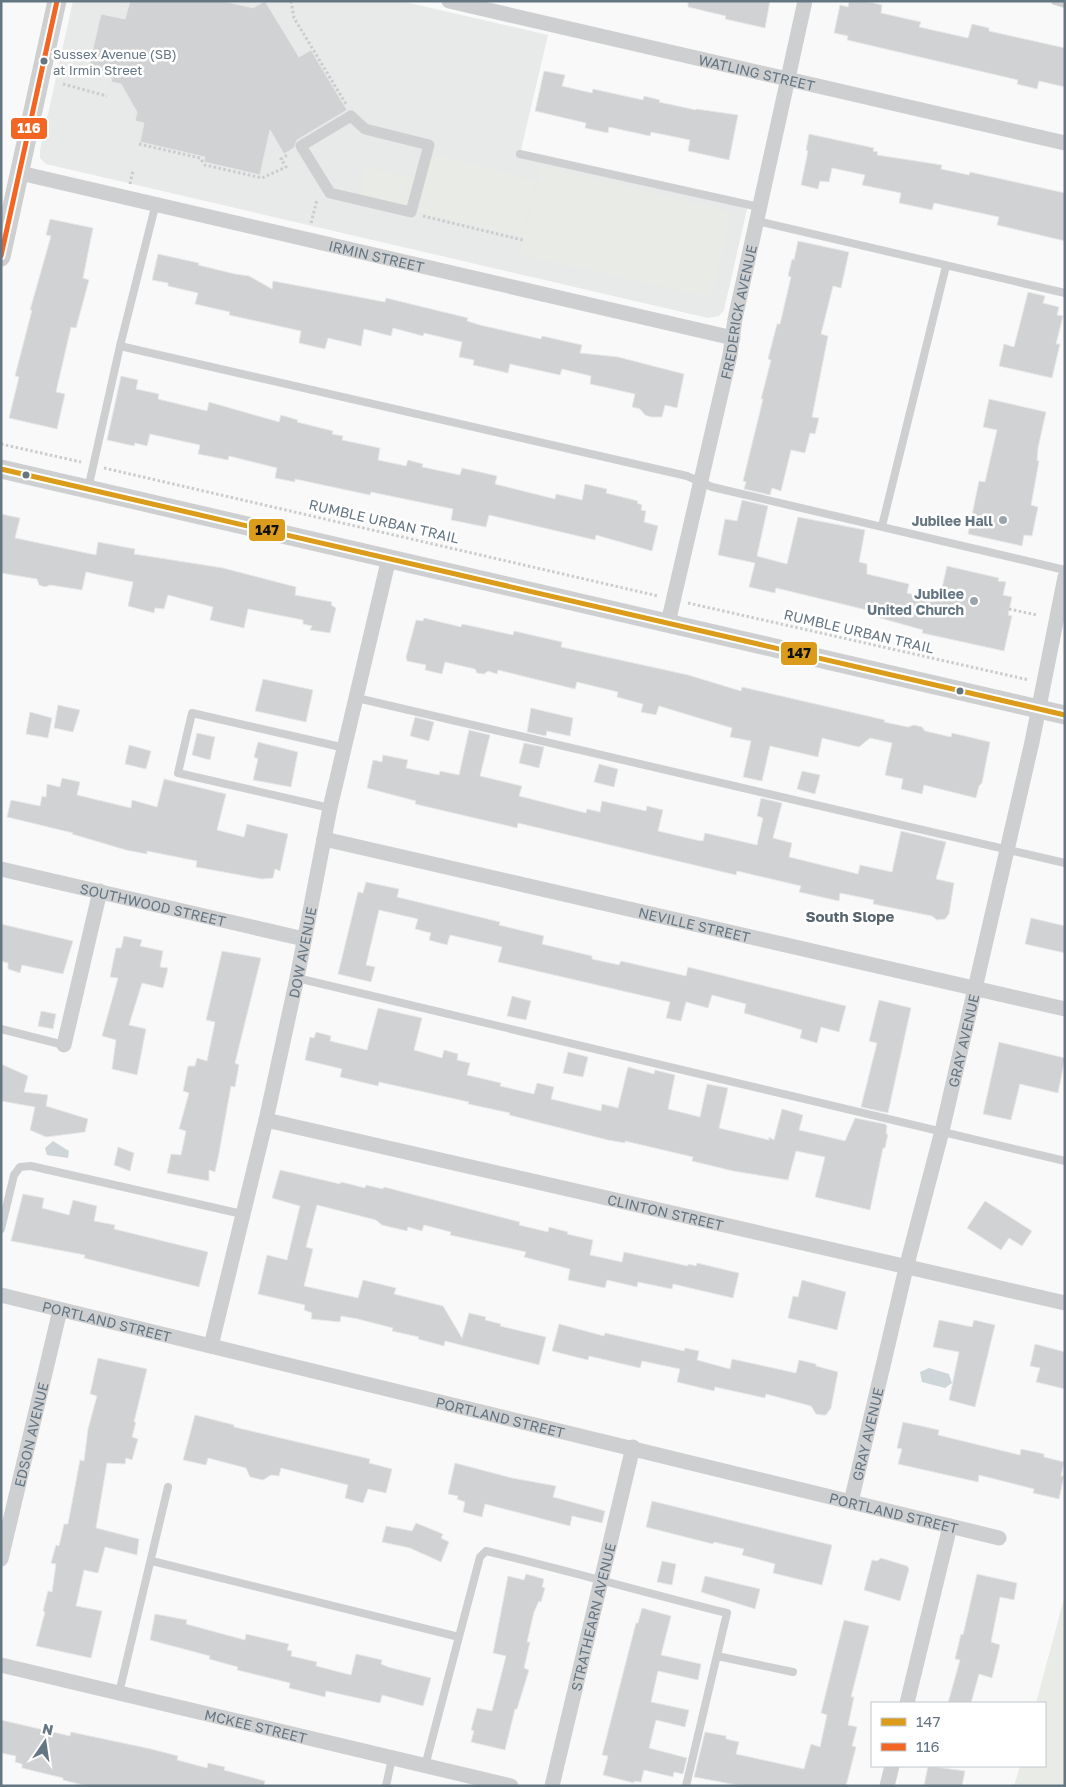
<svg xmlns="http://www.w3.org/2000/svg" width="1066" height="1787" font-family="'Golos Text',sans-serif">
<rect width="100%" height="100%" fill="#f9f9f9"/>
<!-- built -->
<path fill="#e8e9e9" d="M 73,1 L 401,1 L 548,35 L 520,154 L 748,205 L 724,310 L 719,316 L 708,318 L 46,164 L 40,158 L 40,150 Z"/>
<!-- green -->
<path fill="#e8ebe6" d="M 439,155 L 536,181 L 523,234 L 521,236 L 418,213 L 430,159 Z
M 541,166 L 732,212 L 711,297 L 519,255 Z
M 366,167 L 418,179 L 411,212 L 359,199 Z
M 1065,1595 L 1065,1786 L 1014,1786 L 1020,1766 L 1045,1766 L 1045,1703 L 1036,1703 Z"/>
<!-- water -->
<path fill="#ced6d9" d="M 53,1141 L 69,1151 L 68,1158 L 47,1155 L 45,1148 Z
M 929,1368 L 949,1374 L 952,1383 L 945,1388 L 922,1382 L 920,1372 Z"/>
<!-- building -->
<path fill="#d0d2d3" stroke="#e8e8e8" d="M 130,1 L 224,1 L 253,8 L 265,1 L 299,57 L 311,50 L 347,110 L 297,140 L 294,148 L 284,154 L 270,130 L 260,175 L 204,162 L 205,157 L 140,142 L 144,123 L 135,121 L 137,112 L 121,84 L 111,82 L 113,75 L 88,70 L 101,14 L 125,19 Z
M 688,1 L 770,1 L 765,28 L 725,19 L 726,16 L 688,7 Z
M 849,1 L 866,1 L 882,5 L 881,13 L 921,22 L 919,27 L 968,38 L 972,24 L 989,28 L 989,31 L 1065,48 L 1065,87 L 1039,81 L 1037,89 L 1017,84 L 1018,80 L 847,40 L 848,36 L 834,33 L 840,5 L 848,7 Z
M 544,71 L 565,75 L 562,86 L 592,93 L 593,89 L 643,100 L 644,96 L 660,100 L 659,102 L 696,110 L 696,109 L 738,115 L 729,160 L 688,151 L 690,140 L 651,132 L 650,136 L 609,127 L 608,133 L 585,128 L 586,123 L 535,111 Z
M 809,134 L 874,148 L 873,151 L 878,152 L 877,155 L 942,165 L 941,169 L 969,175 L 970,172 L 1065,193 L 1065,241 L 997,225 L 999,217 L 934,203 L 932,210 L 899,203 L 901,193 L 862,185 L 865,175 L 832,168 L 829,182 L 820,181 L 818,189 L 801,185 L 808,151 L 806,150 Z
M 50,219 L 93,228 L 83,278 L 89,280 L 76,328 L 71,327 L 56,392 L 65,394 L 57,429 L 9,418 L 19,377 L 15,376 L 32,310 L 30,310 L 51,236 L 46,235 Z
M 798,241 L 849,252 L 841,288 L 833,286 L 821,334 L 828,336 L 812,417 L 819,418 L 815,434 L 810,433 L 805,453 L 791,450 L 781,491 L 772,488 L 770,495 L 744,489 L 746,482 L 743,481 L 763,399 L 761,399 L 771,360 L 768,359 L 777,324 L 780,324 L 791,277 L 788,276 L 792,259 L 794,260 Z
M 158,254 L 199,263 L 198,265 L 235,274 L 249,276 L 272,289 L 273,281 L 385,302 L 386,298 L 468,318 L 467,321 L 480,325 L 541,339 L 542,336 L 582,345 L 580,353 L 618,357 L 684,374 L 677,408 L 665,405 L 662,417 L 651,417 L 645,415 L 640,409 L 632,407 L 635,394 L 590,384 L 591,376 L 562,369 L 560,375 L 510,364 L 508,373 L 473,365 L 474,360 L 459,357 L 462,342 L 424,333 L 423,336 L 393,328 L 391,336 L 364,329 L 361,346 L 328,338 L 325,349 L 299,343 L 301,331 L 229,315 L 230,312 L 195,304 L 198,293 L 168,286 L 168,283 L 152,280 Z
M 1028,292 L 1045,296 L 1043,303 L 1059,307 L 1057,315 L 1063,316 L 1056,344 L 1060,344 L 1052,378 L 999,366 L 1004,344 L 1014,347 Z
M 121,376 L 138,380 L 136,389 L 159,394 L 158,399 L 207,411 L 209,402 L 279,422 L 281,415 L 298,420 L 297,422 L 333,431 L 332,434 L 343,436 L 342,440 L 380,448 L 378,460 L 406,466 L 408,460 L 423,464 L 422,467 L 460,475 L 462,468 L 497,476 L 495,484 L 555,499 L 556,494 L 582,500 L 585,484 L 607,489 L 606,493 L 638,501 L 637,503 L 642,505 L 641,510 L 646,511 L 644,522 L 658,526 L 652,551 L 596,535 L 595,540 L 489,515 L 486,527 L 451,520 L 453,509 L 371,492 L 370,495 L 295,479 L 295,482 L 275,478 L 277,468 L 229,456 L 228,460 L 198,454 L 200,445 L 150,434 L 147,446 L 135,443 L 134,446 L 107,440 Z
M 989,399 L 1046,412 L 1038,448 L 1037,460 L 1039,461 L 1031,505 L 1038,507 L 1032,536 L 1024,535 L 1022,546 L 968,534 L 979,481 L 985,482 L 997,430 L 983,427 Z
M 742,500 L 768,506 L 757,556 L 787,564 L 798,517 L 865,530 L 859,562 L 867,564 L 867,574 L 909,584 L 907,593 L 939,601 L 947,566 L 999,578 L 998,581 L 1006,582 L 1003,595 L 1012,597 L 1008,615 L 1012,616 L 1004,651 L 922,633 L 923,630 L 866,614 L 867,610 L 776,588 L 775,593 L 749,587 L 755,563 L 718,555 L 725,519 L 737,521 Z
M 1,514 L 20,518 L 15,538 L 96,555 L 98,542 L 135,549 L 134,554 L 223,568 L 296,587 L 295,595 L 332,602 L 331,605 L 336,608 L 330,633 L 310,630 L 312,626 L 303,624 L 303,620 L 248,609 L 244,628 L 210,620 L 213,607 L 168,595 L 164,609 L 155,608 L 154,613 L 128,606 L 133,582 L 86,572 L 82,590 L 50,585 L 45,587 L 39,585 L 37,579 L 1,573 Z
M 424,618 L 461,627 L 462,624 L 513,635 L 514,631 L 562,642 L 561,647 L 688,675 L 741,691 L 742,687 L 885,720 L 884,722 L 908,727 L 914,725 L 922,727 L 925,731 L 951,737 L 952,733 L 990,742 L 982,783 L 979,786 L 976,798 L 924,785 L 922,794 L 901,789 L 903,779 L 885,775 L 892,743 L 870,738 L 859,747 L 822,738 L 818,757 L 770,746 L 762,781 L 743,777 L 751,741 L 730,737 L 732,728 L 659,706 L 656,715 L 641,712 L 643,704 L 617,697 L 618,692 L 577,682 L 575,689 L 498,670 L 497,674 L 488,671 L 484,674 L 477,673 L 475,669 L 445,662 L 442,674 L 425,670 L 426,665 L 407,661 L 406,657 L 416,620 L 423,621 Z
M 263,679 L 313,690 L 306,722 L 255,711 Z
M 58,705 L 80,710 L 73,732 L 54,728 Z
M 531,708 L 573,718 L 570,736 L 547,731 L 546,736 L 527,732 Z
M 30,712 L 52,718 L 48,738 L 26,734 Z
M 415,717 L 434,722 L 429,741 L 410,736 Z
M 469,730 L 490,735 L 480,776 L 522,786 L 519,796 L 586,813 L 587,809 L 600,812 L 602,801 L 646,811 L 647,806 L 663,810 L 658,831 L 696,840 L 703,841 L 705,833 L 757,845 L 763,818 L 757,816 L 761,798 L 782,803 L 773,838 L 792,843 L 789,857 L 858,874 L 860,865 L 892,872 L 901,831 L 946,842 L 936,879 L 954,883 L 949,914 L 945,919 L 937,920 L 932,916 L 873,904 L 874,900 L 840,893 L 839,901 L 799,892 L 801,886 L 737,871 L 736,875 L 518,823 L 517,828 L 415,804 L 416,801 L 367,788 L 373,760 L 382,762 L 383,755 L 408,760 L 406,768 L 439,775 L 440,771 L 459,775 Z
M 197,733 L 215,737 L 210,760 L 192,755 Z
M 258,742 L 298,752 L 291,787 L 253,780 L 258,759 L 254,757 Z
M 524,743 L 544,747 L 539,768 L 519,763 Z
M 129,745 L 151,751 L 146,769 L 125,764 Z
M 599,764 L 618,769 L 614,787 L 594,782 Z
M 802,771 L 820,775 L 815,794 L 797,789 Z
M 62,778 L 80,782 L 77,795 L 131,808 L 132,800 L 157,807 L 164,779 L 226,794 L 217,830 L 244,837 L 247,824 L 288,834 L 280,871 L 275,869 L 273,878 L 262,879 L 196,867 L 197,861 L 147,851 L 147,854 L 126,850 L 72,834 L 73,833 L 7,817 L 11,800 L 40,806 L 42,796 L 46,797 L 47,784 L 60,787 Z
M 366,882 L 399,889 L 397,897 L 500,922 L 499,925 L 544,936 L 542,944 L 592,956 L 592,959 L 619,965 L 621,961 L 686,976 L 688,967 L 846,1006 L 839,1032 L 821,1027 L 817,1043 L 800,1038 L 802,1030 L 744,1013 L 746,1004 L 712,995 L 708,1008 L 686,1002 L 681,1021 L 666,1018 L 670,1002 L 498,962 L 502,947 L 450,935 L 447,945 L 429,940 L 431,933 L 415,929 L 418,919 L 379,910 L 366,965 L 375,967 L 371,982 L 338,974 L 358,892 L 363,893 Z
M 1031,918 L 1065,926 L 1065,953 L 1025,944 Z
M 1,924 L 73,941 L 63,974 L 22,965 L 20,973 L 8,969 L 8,963 L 1,961 Z
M 124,936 L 142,940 L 140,946 L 163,951 L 160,967 L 168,968 L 163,988 L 142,983 L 129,1025 L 146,1029 L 137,1075 L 112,1069 L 116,1040 L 102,1036 L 118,978 L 110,977 L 116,948 L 121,948 Z
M 222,951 L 261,958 L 235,1063 L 239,1065 L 235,1087 L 231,1086 L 219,1153 L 215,1172 L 209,1170 L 209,1181 L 167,1173 L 171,1154 L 181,1155 L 186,1131 L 179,1129 L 189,1093 L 183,1091 L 188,1066 L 195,1066 L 197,1058 L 207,1061 L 215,1022 L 206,1020 Z
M 512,996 L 531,1001 L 526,1020 L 507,1016 Z
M 879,1000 L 911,1008 L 888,1113 L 861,1107 L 877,1043 L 869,1041 Z
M 378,1008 L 422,1018 L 414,1050 L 442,1058 L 444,1050 L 458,1054 L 457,1060 L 470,1063 L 467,1075 L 501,1083 L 500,1086 L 534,1094 L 537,1083 L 554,1087 L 551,1099 L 601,1111 L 602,1104 L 618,1108 L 628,1067 L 654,1074 L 655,1070 L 675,1075 L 668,1109 L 700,1117 L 707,1084 L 728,1088 L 719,1128 L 769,1140 L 769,1137 L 774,1140 L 782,1109 L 803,1115 L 799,1130 L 845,1141 L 855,1118 L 885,1124 L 887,1126 L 886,1134 L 888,1134 L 885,1148 L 883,1148 L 870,1210 L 815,1197 L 825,1157 L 796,1151 L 788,1180 L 733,1171 L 692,1161 L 693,1157 L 625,1141 L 625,1143 L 608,1140 L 509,1115 L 510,1113 L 468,1104 L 469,1102 L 379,1082 L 378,1086 L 340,1077 L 342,1069 L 305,1060 L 310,1037 L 314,1038 L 316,1032 L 331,1036 L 330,1041 L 367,1050 Z
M 41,1011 L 56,1014 L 53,1029 L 38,1026 Z
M 999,1042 L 1065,1058 L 1058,1093 L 1020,1084 L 1011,1120 L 983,1114 Z
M 568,1052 L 588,1057 L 583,1077 L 563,1073 Z
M 1,1064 L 28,1076 L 24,1092 L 48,1095 L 46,1106 L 88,1119 L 85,1132 L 46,1137 L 30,1130 L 35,1107 L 1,1101 Z
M 118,1147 L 134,1153 L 130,1171 L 114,1165 Z
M 280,1170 L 340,1184 L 341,1182 L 365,1188 L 366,1185 L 383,1189 L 384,1187 L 520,1222 L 519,1225 L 548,1232 L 549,1227 L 568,1232 L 567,1234 L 593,1240 L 590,1255 L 622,1262 L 624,1252 L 688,1266 L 688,1264 L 696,1266 L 697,1263 L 739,1273 L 733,1298 L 673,1284 L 672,1289 L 638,1282 L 637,1287 L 607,1280 L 605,1288 L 568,1280 L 570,1269 L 524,1257 L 526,1252 L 450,1235 L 451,1232 L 424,1225 L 422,1231 L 408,1227 L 407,1231 L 382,1225 L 376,1220 L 317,1205 L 306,1247 L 313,1249 L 304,1286 L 358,1298 L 363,1280 L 396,1288 L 394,1294 L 443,1306 L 462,1338 L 469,1313 L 486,1317 L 485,1320 L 501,1324 L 500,1326 L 546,1337 L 539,1365 L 445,1341 L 444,1346 L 418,1339 L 419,1337 L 392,1331 L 393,1328 L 358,1319 L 341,1316 L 340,1322 L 311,1319 L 312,1313 L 304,1310 L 305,1305 L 258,1294 L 267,1255 L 287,1260 L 300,1206 L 272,1198 Z
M 23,1194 L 44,1198 L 42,1208 L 69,1215 L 73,1200 L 97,1206 L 94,1221 L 115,1225 L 114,1229 L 208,1252 L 199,1287 L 84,1258 L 85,1255 L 11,1241 Z
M 985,1201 L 1032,1231 L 1022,1246 L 1009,1238 L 1001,1250 L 967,1228 Z
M 802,1280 L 846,1292 L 837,1330 L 788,1318 L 793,1296 L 798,1297 Z
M 939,1320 L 972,1327 L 974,1320 L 995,1325 L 975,1407 L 949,1400 L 959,1352 L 933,1347 Z
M 559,1324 L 604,1336 L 605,1333 L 684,1351 L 685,1348 L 699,1351 L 697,1360 L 730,1369 L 732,1359 L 796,1373 L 799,1360 L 816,1364 L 816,1366 L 838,1372 L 831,1408 L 826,1415 L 822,1415 L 816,1414 L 811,1406 L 766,1394 L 765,1398 L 715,1387 L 714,1391 L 677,1382 L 680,1369 L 642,1361 L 640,1368 L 589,1356 L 588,1360 L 552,1351 Z
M 1035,1344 L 1065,1352 L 1065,1389 L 1036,1382 L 1040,1368 L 1030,1366 Z
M 98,1358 L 147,1369 L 134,1422 L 136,1422 L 132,1437 L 138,1439 L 132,1460 L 126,1458 L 125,1464 L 107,1463 L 96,1528 L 139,1539 L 137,1555 L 105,1547 L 98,1573 L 84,1570 L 76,1606 L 102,1611 L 91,1658 L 36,1646 L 45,1612 L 43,1611 L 48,1591 L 52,1592 L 56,1564 L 51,1563 L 56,1545 L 59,1546 L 64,1524 L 68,1524 L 80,1460 L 84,1461 L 88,1429 L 97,1396 L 90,1394 Z
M 195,1415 L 234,1425 L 234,1427 L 370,1459 L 369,1463 L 392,1469 L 386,1493 L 368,1489 L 363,1503 L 345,1498 L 348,1485 L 281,1468 L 279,1476 L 271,1475 L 263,1480 L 250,1477 L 246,1468 L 208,1458 L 206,1465 L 183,1460 Z
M 903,1422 L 939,1430 L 938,1435 L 1020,1455 L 1021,1449 L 1044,1454 L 1044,1457 L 1064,1462 L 1061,1476 L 1064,1476 L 1059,1499 L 1033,1493 L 1034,1489 L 979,1475 L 978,1482 L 898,1464 L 902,1449 L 897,1448 Z
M 455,1463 L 512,1478 L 556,1486 L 553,1497 L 605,1511 L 602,1523 L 572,1516 L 570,1526 L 485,1504 L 482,1517 L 463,1512 L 465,1502 L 457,1499 L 458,1496 L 448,1494 Z
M 652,1501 L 832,1545 L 822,1585 L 773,1573 L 775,1564 L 742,1555 L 744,1549 L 714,1542 L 713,1544 L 646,1527 Z
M 416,1523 L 443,1534 L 441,1538 L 449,1542 L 441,1562 L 410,1548 L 382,1542 L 386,1526 L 412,1531 Z
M 881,1558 L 907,1566 L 909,1569 L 900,1601 L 864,1590 L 872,1560 L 877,1561 Z
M 662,1561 L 676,1564 L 672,1585 L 657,1582 Z
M 526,1574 L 544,1579 L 542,1587 L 545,1588 L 541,1602 L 539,1601 L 534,1612 L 527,1642 L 530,1642 L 524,1668 L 529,1670 L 517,1709 L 515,1709 L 505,1750 L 471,1742 L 474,1731 L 471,1730 L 477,1708 L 492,1711 L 506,1656 L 493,1653 L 508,1576 L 524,1580 Z
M 977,1574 L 1017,1583 L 1014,1600 L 1000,1597 L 991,1642 L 1000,1645 L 992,1678 L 979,1674 L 971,1703 L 948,1703 L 960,1660 L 955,1659 L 961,1634 L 963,1635 Z
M 705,1576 L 760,1589 L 755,1609 L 701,1592 Z
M 642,1608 L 671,1616 L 661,1655 L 701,1664 L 698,1680 L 658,1671 L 651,1702 L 689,1710 L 685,1727 L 656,1720 L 649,1748 L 687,1758 L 683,1774 L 674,1772 L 673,1777 L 644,1770 L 641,1782 L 634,1781 L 634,1783 L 603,1775 L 608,1756 L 602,1755 L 636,1623 L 638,1623 Z
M 155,1614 L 187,1620 L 186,1624 L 245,1640 L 246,1634 L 289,1644 L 287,1650 L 292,1651 L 291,1656 L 317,1662 L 316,1666 L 351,1675 L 356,1654 L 382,1660 L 381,1664 L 388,1667 L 431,1678 L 423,1706 L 382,1695 L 380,1703 L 326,1691 L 325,1697 L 289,1688 L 290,1683 L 237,1670 L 238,1667 L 209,1659 L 210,1656 L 150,1640 Z
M 844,1620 L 869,1626 L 851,1697 L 854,1697 L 848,1725 L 857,1727 L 852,1746 L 856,1747 L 846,1786 L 742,1786 L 694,1777 L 705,1732 L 726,1736 L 726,1739 L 739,1742 L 736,1754 L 804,1769 L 811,1744 L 820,1747 L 827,1715 L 821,1713 Z
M 1,1720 L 70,1736 L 71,1732 L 151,1749 L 178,1756 L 177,1760 L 207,1768 L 208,1763 L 225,1767 L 224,1770 L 265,1781 L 264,1786 L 87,1786 L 63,1780 L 63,1778 L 22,1768 L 22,1764 L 15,1762 L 16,1756 L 1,1753 Z
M 928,1766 L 965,1771 L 962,1786 L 924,1786 Z"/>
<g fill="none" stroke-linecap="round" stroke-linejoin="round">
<!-- path -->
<path stroke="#cbcccd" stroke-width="3" stroke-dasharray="2.5 2.5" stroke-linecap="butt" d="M 291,1 L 294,18 L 346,104
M 63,84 L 107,96
M 139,144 L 200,158 L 205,165 L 262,178 L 286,167 L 281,159 L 289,154
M 130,184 L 133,170
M 423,216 L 523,240
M 311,223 L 317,200
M 1,444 L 81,462
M 104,468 L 658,596
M 688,603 L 1029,680
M 1009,609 L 1037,615"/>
<!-- service -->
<path stroke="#cecfd0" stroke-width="8" d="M 1055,1 L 1065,4
M 520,154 L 759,207
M 156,203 L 120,346 L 687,476 L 712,487 L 1065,570
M 757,221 L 1065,293
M 88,489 L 120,346
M 882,526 L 946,266
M 357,698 L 1065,863
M 330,808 L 178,773 L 192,713 L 345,748
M 297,978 L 1065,1161
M 1,1029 L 64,1045
M 1,1229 L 14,1175 L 20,1167 L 31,1166 L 242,1214
M 152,1561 L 459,1637
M 717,1656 L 793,1672
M 119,1693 L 168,1487
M 425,1766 L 480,1557 L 486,1551 C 567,1570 646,1593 727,1613 L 686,1786
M 386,1786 L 392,1758"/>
<!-- pedestrian -->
<path stroke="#cecfd0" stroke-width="11" d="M 351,116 L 365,129 L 429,145 L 411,212 L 330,193 L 301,146 Z"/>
<!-- minor -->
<g stroke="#cecfd0" stroke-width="15">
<path id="s1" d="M 449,1 L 1065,143"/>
<path id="s2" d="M 20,173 L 733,338"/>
<path id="s3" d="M 668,623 L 730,355 L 735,319 L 805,1"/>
<path id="s4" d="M 324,839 L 1065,1009"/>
<path id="s5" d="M 1,869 L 304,939"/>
<path d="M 64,1045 L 100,891"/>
<path id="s6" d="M 266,1120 L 1065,1303"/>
<path id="s7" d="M 1,1295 L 999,1538"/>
<path id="s8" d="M 211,1346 L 266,1120 L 297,978 L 330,808 L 389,558"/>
<path id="s9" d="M 851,1502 L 906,1268 L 942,1131 L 1032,742 L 1065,577"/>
<path id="s10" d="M 1,1559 L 60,1310"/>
<path id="s11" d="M 1,1665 L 511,1786"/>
<path d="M 907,1703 L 950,1526"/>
<path id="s12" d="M 552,1786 L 633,1447"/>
<path d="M 887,1786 L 892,1766"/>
</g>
<!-- tertiary -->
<path stroke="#cecfd0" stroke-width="19" d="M 1,257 L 57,1
M 1,469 L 1065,715"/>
<!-- bus-1 casing -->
<g stroke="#fff" stroke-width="9">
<path id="bus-1" d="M 1,469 L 1065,715"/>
</g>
<!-- bus-2 casing -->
<g stroke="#fff" stroke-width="9">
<path id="bus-2" d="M 1,256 L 57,1"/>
</g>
<!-- bus-1 -->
<use href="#bus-1" stroke="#da9c1a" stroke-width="5"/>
<!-- bus-2 -->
<use href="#bus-2" stroke="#f26522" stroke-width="5"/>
</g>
<!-- markers -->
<g fill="#657683" stroke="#fff" stroke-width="2">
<circle cx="44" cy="61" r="4.5"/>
<circle cx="26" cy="475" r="4.5"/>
<circle cx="960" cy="691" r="4.5"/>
</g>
<g fill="#99a4ac" stroke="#fff" stroke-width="2">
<circle cx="1003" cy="520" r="5"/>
<circle cx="974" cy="601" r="5"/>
</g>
<g text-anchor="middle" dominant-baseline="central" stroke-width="5" stroke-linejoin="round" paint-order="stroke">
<!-- bus labels -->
<g font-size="13" fill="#657683" stroke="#fff" text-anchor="start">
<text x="53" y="54">Sussex Avenue (SB)<tspan x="53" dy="16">at Irmin Street</tspan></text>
</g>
<!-- street labels -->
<g font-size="14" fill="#657683" stroke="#fff">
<text stroke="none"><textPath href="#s1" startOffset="316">WATLING STREET</textPath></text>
<text stroke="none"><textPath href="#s2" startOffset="366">IRMIN STREET</textPath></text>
<text stroke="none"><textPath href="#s3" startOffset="319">FREDERICK AVENUE</textPath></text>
<text transform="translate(384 521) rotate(13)">RUMBLE URBAN TRAIL</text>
<text transform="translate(859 631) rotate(13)">RUMBLE URBAN TRAIL</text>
<text stroke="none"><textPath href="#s5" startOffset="156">SOUTHWOOD STREET</textPath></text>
<text stroke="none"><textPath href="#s4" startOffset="380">NEVILLE STREET</textPath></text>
<text stroke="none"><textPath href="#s8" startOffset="404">DOW AVENUE</textPath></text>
<text stroke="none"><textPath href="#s9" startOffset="475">GRAY AVENUE</textPath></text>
<text stroke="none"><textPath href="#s6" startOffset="410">CLINTON STREET</textPath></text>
<text stroke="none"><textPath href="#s7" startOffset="109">PORTLAND STREET</textPath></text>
<text stroke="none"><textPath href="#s7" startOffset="514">PORTLAND STREET</textPath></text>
<text stroke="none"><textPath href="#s9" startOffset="70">GRAY AVENUE</textPath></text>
<text stroke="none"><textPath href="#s10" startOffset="128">EDSON AVENUE</textPath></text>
<text stroke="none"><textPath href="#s7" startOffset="919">PORTLAND STREET</textPath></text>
<text stroke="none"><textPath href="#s12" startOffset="174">STRATHEARN AVENUE</textPath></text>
<text stroke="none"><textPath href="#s11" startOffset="262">MCKEE STREET</textPath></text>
</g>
<!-- poi labels -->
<g font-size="14" font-weight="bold" fill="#657683" stroke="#fff" text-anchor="end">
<text x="993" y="520">Jubilee Hall</text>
<text x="964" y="593">Jubilee<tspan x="964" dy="16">United Church</tspan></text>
</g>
<!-- neighbourhood labels -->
<g font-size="15" font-weight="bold" fill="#57646e" stroke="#fff">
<text x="850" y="916">South Slope</text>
</g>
</g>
<g stroke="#fff" stroke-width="2">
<rect x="10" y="117" width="38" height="23" rx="5" fill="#f26522"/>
<rect x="248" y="518" width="38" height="24" rx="5" fill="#da9c1a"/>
<rect x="780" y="641" width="38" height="25" rx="5" fill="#da9c1a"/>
</g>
<g font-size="14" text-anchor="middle" font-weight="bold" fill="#fff">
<text x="29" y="133">116</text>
</g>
<g font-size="14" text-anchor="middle" font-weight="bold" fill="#111">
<text x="267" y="535">147</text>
<text x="799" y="658">147</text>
</g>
<!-- border -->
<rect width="1066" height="1787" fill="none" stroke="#657683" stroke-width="5"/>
<!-- legend -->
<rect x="871" y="1702" width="175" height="65" fill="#ffffff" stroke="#c1c8cd"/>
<rect x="881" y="1718" width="25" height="8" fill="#da9c1a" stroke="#c1c8cd"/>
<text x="916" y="1727" font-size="15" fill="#657683">147</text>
<rect x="881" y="1743" width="25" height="8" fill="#f26522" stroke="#c1c8cd"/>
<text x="916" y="1752" font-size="15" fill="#657683">116</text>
<!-- north arrow -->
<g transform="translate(45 1742) rotate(13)" stroke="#ffffff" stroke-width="4" paint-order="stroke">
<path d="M0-4L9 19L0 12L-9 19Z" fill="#657683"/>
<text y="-8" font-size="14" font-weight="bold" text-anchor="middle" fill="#657683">N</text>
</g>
</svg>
